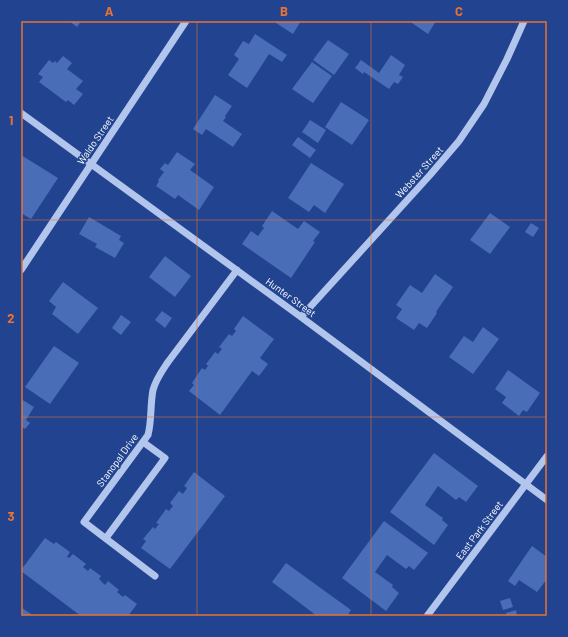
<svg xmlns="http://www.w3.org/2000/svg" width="568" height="637" font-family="Barlow,sans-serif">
<rect width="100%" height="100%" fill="#224490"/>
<!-- building -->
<path fill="#4a6db7" d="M 69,21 L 81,21 L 77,27 Z
M 273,21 L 301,21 L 293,34 Z
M 409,21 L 436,21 L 428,34 Z
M 255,34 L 287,55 L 282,62 L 269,54 L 247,88 L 228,75 L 239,59 L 234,55 L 243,41 L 249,44 Z
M 328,40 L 349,54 L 334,75 L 313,60 Z
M 391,55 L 405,65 L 399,75 L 403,77 L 398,84 L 394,82 L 389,89 L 364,72 L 363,74 L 355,68 L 361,60 L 379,73 Z
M 63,56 L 72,63 L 67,69 L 83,81 L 76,89 L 83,94 L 74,105 L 68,100 L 66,102 L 39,82 L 43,77 L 38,74 L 49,60 L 53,63 L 55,61 L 57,63 Z
M 312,62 L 332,76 L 313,103 L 292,89 Z
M 215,95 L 232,106 L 225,116 L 226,117 L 223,121 L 242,134 L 233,147 L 206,129 L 202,135 L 193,129 Z
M 341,102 L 369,120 L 352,145 L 325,127 Z
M 310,120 L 326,130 L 318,143 L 302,132 Z
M 298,137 L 316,150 L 310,158 L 292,145 Z
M 177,152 L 195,164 L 190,170 L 214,187 L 199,210 L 178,195 L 175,199 L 156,186 L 159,181 L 158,180 L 164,172 L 160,169 L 165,163 L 168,165 Z
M 21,155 L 58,178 L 31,219 L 21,213 Z
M 311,163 L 344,184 L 325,213 L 314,205 L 309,212 L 288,198 Z
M 272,211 L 298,229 L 304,221 L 320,232 L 313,241 L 315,242 L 291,278 L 242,244 L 251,231 L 258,236 L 264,228 L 262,226 Z
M 490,213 L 510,227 L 490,254 L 470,240 Z
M 89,217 L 121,236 L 119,240 L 124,243 L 115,258 L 95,247 L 97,244 L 79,234 Z
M 531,223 L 539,228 L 533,237 L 525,232 Z
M 165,256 L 191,276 L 175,297 L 149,277 Z
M 435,274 L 453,287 L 436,312 L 437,313 L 427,328 L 419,323 L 414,330 L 396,318 L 402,309 L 396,305 L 410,285 L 422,293 Z
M 63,282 L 98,308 L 78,334 L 52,314 L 56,307 L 49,301 Z
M 162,311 L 172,318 L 165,328 L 155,320 Z
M 121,315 L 131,322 L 121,335 L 112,328 Z
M 243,316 L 274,339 L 260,358 L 268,364 L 259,376 L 252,371 L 220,415 L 189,391 L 194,385 L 192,383 L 202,368 L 205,370 L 208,366 L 206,364 L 215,352 L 218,354 L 222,349 L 219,347 L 229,334 L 232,336 L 236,331 L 234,329 Z
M 483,327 L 499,339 L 473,374 L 449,357 L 464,336 L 473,342 Z
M 54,346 L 79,363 L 50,404 L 25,387 Z
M 508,370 L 540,393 L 527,412 L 523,410 L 519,416 L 502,403 L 506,397 L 495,389 Z
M 21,399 L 34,407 L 26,420 L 30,423 L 25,429 L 21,426 Z
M 434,453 L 478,486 L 466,502 L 459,497 L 456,500 L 438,486 L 425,505 L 443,518 L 442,520 L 448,525 L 434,545 L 390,512 Z
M 194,472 L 225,496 L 170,569 L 141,548 L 146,541 L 143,539 L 153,527 L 155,529 L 159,524 L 156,523 L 166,509 L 169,511 L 173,506 L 170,503 L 179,491 L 183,494 L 187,488 L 184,486 Z
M 384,521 L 428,553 L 414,570 L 409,566 L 406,569 L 387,555 L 375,572 L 393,585 L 392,587 L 399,593 L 386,611 L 342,578 Z
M 45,538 L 54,544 L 56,542 L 70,552 L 67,557 L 69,558 L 73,554 L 86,564 L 83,567 L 88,571 L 90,568 L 101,576 L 99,579 L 105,585 L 108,581 L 119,590 L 117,592 L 123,597 L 125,595 L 137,604 L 128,616 L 81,616 L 21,571 L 21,570 Z
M 532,546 L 547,557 L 545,559 L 547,560 L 547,579 L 537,592 L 519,580 L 515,586 L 508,581 Z
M 286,563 L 351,610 L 347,616 L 317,616 L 272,582 Z
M 510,598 L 513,607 L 503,610 L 500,601 Z
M 22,608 L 34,616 L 21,616 L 21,610 Z
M 516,610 L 517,616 L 507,616 L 506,613 Z"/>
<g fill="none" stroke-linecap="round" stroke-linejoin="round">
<!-- minor -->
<path stroke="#b2c5ec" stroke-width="7" d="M 21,113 L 301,317 L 547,500
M 21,270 L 186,21
M 301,317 L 430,175 L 459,141 L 484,104 L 507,59 L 524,21
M 106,538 L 165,458 L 143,442
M 155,576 L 84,522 L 148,435 C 152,420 150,405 153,390 C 156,379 162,371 168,362 L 237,270
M 427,616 L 547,456"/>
</g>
<!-- grid -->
<path fill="none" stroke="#eb7230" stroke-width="1" stroke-opacity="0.55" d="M 197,21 L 197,616M 371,21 L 371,616M 21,220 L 547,220M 21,417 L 547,417"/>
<g text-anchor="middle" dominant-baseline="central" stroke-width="3" stroke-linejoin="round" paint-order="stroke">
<!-- street labels -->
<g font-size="10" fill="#fff" stroke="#224490">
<text transform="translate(95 140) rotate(-56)">Waldo Street</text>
<text transform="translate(419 172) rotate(-48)">Webster Street</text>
<text transform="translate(291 297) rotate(36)">Hunter Street</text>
<text transform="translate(117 460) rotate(-54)">Stanopal Drive</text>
<text transform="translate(479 530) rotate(-53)">East Park Street</text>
</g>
</g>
<!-- border -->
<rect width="568" height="637" fill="none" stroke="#224490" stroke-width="44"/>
<rect x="22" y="22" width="524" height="593" fill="none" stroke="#eb7230" stroke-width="1.5"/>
<g font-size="13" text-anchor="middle" font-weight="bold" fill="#eb7230">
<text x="109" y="16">A</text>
<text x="284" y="16">B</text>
<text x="459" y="16">C</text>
<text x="11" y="125">1</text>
<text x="11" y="323">2</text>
<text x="11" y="521">3</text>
</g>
</svg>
